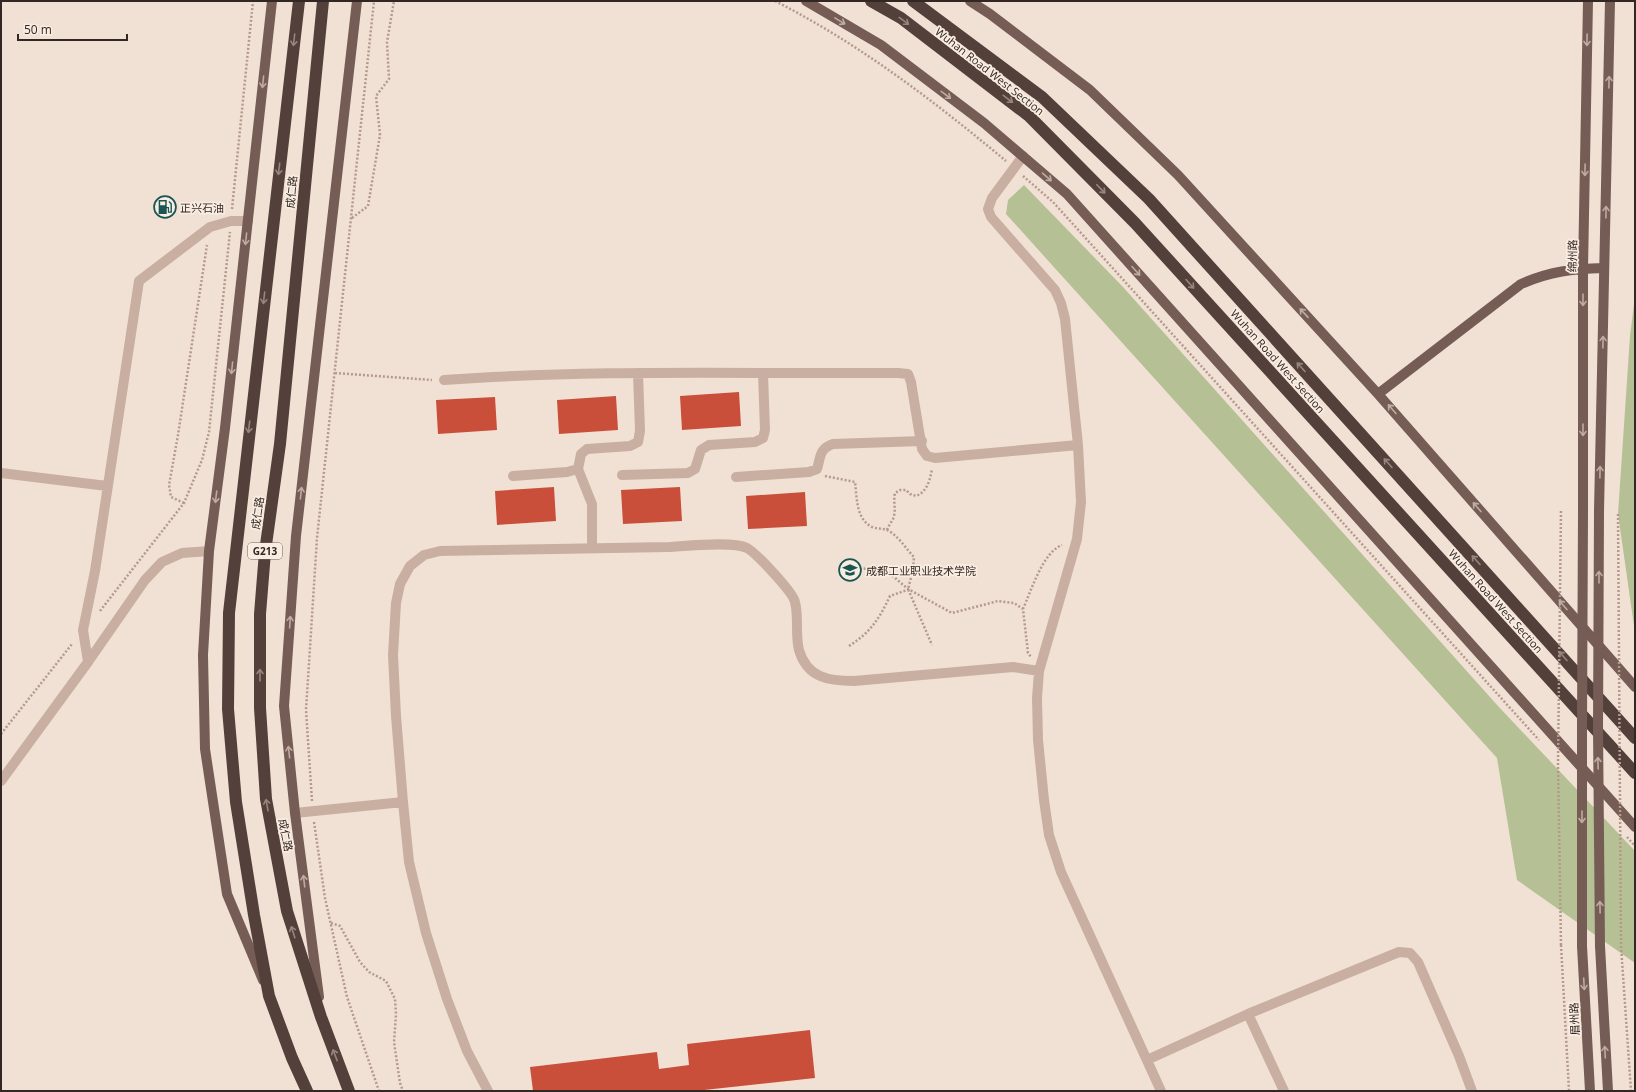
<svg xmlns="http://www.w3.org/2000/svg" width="1636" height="1092" font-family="'Open Sans','Noto Sans SC',sans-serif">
<rect width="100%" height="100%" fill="#f1e1d5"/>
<!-- green -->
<path fill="#b6c095" d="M 1024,185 L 1123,287 L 1498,706 L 1635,851 L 1635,963 L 1517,880 L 1497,758 L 1006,214 L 1008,200 Z
M 1635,246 L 1635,633 L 1618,514 L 1630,336 L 1634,304 Z"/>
<!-- building -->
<path fill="#c94f3b" d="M 739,392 L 741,426 L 682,430 L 680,396 Z
M 616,396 L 618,430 L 559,434 L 557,400 Z
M 495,397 L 497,430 L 438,434 L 436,400 Z
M 554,487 L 556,521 L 497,525 L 495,491 Z
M 680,487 L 682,521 L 623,524 L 621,490 Z
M 805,492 L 807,526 L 748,529 L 746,496 Z
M 810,1030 L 815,1078 L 695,1091 L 533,1091 L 530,1067 L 657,1052 L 659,1069 L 689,1065 L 687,1044 Z"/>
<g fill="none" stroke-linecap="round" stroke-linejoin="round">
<!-- path -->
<path stroke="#b4998c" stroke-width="2.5" stroke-dasharray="2 2" stroke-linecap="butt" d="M 775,1 C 858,43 934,101 1006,161
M 1023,176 L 1053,202 L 1539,740
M 232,209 L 253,1
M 352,218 L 368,206 L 380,135 L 376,96 L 389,79 L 387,42 L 394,1
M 335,373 L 432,380
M 825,476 L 855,482 C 857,498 856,519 872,527 C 877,529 882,528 887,530 C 898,535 906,549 914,557 L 913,570 L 908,589 L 932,645
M 184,503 L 171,497 L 169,485 L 178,435 L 207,245
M 887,530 C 889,524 893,521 894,516 C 896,509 893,501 895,493 L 900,490 L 906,490 L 910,494 L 916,496 C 927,492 930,480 932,469
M 844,572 L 881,566 L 908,589 L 952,613 L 998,601 L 1014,603 L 1023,609 L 1028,653 L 1031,657
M 1023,609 C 1031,591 1043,552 1062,545
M 100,611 L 184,503 L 202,460 L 209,432 L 230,232
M 849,646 C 871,632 879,619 890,596 L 907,590
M 1,734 L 72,644
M 312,801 L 306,710 L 317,538 L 374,1
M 314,822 L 325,898 L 347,997 L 379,1091
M 1627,837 L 1635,846
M 331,923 L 340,926 L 360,962 L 369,972 L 386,981 L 395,999 L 396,1014 L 394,1042 L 400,1083 L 403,1091
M 1561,945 L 1569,1091
M 1621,946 L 1631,1091"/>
<!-- minor -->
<path stroke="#c9afa1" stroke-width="10" d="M 1023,156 L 992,198 L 988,209 L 991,217 L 1055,290 L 1061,303 L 1065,319 L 1078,445 L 1081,502 L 1077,539 L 1039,671 L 1037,698 L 1038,740 L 1044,800 L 1049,835 L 1061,872 L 1161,1091
M 444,380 C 595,369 747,374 898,373 L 908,374 L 911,382 L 922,449 L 927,456 L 935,458 L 1078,445
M 578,469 L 592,504 L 592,548
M 1,473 L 107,486
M 622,475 L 688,473 L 695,469 L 701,450 L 709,445 L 755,442 L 763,438 L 765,430 L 763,374
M 513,476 L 567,472 L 578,469 L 581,454 L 587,449 L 630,446 L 638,442 L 640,431 L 638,373
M 736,477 L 809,472 L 817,469 C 821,456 819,449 833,444 L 922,441
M 88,662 L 83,630 L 95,571 L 139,281 L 210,227 L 231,221 L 248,221
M 1,781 L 88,662 L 145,580 L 162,562 L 182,553 L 209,551
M 295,813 L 403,802
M 1248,1014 L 1284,1091
M 1147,1060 L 1248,1014 L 1399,952 L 1410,953 L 1418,962 L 1459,1056 L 1472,1091
M 488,1091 L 467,1051 L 447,999 L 426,933 L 409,862 L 403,802 L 396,716 L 393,655 L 396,603 L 400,584 L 410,566 L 424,555 L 440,551 C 516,550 593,548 669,547 C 687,546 733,541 747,548 C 756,553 793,592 795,602 C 799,617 795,635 799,650 C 807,678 829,681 854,681 L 1013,667 L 1039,671"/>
<!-- major -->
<path stroke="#755c55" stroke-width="10" d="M 806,1 L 881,45 L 984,123 L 1067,194 L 1635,827
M 970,1 L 990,14 L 1090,90 L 1178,175 L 1378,394 L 1635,687
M 1378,394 L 1521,284 C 1551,271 1572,269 1604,268
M 1599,511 L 1610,1
M 1583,512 L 1583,269 L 1588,1
M 1582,946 L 1590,1091
M 1600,946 L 1608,1091
M 263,980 L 227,894 L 205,749 L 203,655 L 209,551 L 225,428 L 272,1
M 319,997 L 295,813 L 284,706 L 296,536 L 357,1"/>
<!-- highway -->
<path stroke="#54403b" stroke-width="12" d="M 299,1 L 229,613 L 228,709 L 236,802 L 254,915 L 269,996 L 292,1058 L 307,1091
M 323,1 L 280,444 L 265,552 L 260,614 L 260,708 L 266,799 L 287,911 L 321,1017 L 349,1091
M 871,1 L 901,18 L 1029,116 L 1135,223 L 1635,773
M 913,1 L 1042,97 L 1149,199 L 1635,738"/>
<!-- path-bridge -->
<path stroke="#b4998c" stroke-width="2.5" stroke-dasharray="2 2" stroke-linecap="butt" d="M 1618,514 L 1621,946
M 1561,945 L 1558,763 L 1561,511"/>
<!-- major-bridge -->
<path stroke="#755c55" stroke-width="10" d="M 1599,511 L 1598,727 L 1600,946
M 1582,946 L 1582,726 L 1583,512"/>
</g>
<!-- one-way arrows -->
<defs><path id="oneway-shaft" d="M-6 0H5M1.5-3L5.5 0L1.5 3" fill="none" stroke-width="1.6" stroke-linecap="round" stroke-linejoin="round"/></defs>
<g stroke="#beaba2">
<use href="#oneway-shaft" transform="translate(840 21) rotate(31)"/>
<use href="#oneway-shaft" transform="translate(1587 40) rotate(91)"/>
<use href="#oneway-shaft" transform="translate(263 82) rotate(96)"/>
<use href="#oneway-shaft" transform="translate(1609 82) rotate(-89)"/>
<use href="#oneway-shaft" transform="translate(946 95) rotate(37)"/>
<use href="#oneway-shaft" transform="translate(1585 170) rotate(91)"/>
<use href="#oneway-shaft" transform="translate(1047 177) rotate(41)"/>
<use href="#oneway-shaft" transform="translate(1606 212) rotate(-89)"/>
<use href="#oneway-shaft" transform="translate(246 239) rotate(96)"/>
<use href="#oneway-shaft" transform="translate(1136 271) rotate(48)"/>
<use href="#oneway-shaft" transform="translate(1583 300) rotate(90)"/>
<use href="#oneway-shaft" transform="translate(1304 313) rotate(-133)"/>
<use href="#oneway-shaft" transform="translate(1603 342) rotate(-89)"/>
<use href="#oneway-shaft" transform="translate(232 368) rotate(96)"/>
<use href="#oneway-shaft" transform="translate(1392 409) rotate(-131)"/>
<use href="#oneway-shaft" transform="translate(1583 430) rotate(90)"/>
<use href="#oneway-shaft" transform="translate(1600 472) rotate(-89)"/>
<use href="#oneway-shaft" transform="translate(301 493) rotate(-84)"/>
<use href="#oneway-shaft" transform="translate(216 497) rotate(97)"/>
<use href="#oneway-shaft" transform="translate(1477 507) rotate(-131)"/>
<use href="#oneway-shaft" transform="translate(1599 577) rotate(-90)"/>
<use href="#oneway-shaft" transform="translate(1563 605) rotate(-131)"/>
<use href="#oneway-shaft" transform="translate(290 622) rotate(-86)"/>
<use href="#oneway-shaft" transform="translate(289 752) rotate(-96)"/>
<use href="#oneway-shaft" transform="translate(1598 763) rotate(-91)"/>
<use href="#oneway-shaft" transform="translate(1582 817) rotate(90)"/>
<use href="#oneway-shaft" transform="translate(304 881) rotate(-97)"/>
<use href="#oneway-shaft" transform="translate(1600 907) rotate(-91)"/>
<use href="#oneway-shaft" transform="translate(1584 984) rotate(87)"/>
<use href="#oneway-shaft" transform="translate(1605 1052) rotate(-93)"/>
</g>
<g stroke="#96857d">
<use href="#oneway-shaft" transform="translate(904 21) rotate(36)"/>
<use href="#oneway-shaft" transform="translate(294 40) rotate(97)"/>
<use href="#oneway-shaft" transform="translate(1008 99) rotate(37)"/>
<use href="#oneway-shaft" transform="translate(279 169) rotate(97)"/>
<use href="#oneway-shaft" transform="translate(1101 189) rotate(46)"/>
<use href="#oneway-shaft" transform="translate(1190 284) rotate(48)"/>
<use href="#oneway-shaft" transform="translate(264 298) rotate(97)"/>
<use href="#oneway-shaft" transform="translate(1301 367) rotate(-132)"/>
<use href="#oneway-shaft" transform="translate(249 427) rotate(97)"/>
<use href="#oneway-shaft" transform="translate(1388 463) rotate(-132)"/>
<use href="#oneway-shaft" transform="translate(1476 560) rotate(-132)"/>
<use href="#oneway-shaft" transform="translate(1563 656) rotate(-132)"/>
<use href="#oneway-shaft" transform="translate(260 675) rotate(-90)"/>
<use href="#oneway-shaft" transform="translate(267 805) rotate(-100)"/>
<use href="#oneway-shaft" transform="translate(293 932) rotate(-108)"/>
<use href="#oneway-shaft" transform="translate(335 1055) rotate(-111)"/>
</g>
<!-- icons -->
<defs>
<g id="fuel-ring" transform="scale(1.15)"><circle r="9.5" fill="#f9ece1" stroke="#195552" stroke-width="1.5"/><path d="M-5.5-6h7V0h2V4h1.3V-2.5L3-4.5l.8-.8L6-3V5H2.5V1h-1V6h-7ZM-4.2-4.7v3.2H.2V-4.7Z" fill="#195552"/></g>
<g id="school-ring" transform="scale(1.15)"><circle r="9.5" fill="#f9ece1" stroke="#195552" stroke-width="1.5"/><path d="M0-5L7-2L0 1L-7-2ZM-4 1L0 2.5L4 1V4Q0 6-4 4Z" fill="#195552"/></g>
</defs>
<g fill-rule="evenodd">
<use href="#fuel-ring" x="165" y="207"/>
<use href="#school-ring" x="850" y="570"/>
</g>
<g text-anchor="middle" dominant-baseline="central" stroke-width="3.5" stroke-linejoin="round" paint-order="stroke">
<!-- shield labels -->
<rect fill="#f9ece1" stroke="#6e625d" stroke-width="1" x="248" y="543" width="34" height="16" rx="3"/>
<g font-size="10" font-weight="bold" fill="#332724">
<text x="265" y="551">G213</text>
</g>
<!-- street labels -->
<g font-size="11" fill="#332724" stroke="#f9ece1">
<text transform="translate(990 71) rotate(38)">Wuhan Road West Section</text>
<text transform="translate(291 192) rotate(-85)">成仁路</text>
<text transform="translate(1572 256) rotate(-89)">绵州路</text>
<text transform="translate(1278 361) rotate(48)">Wuhan Road West Section</text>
<text transform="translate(257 513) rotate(-82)">成仁路</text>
<text transform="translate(1496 601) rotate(48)">Wuhan Road West Section</text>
<text transform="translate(286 835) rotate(79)">成仁路</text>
<text transform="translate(1574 1019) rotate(-93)">眉州路</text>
</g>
<!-- poi labels -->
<g font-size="11" fill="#332724" stroke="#f9ece1" text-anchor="start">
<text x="180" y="207">正兴石油</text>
<text x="866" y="570">成都工业职业技术学院</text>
</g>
</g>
<!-- border -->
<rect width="1636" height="1092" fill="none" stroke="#332724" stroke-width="4"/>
<!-- scale -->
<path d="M18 34v6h109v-6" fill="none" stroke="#332724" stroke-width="2"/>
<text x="24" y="34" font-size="12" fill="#332724" stroke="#f9ece1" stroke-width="3" paint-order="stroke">50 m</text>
</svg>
